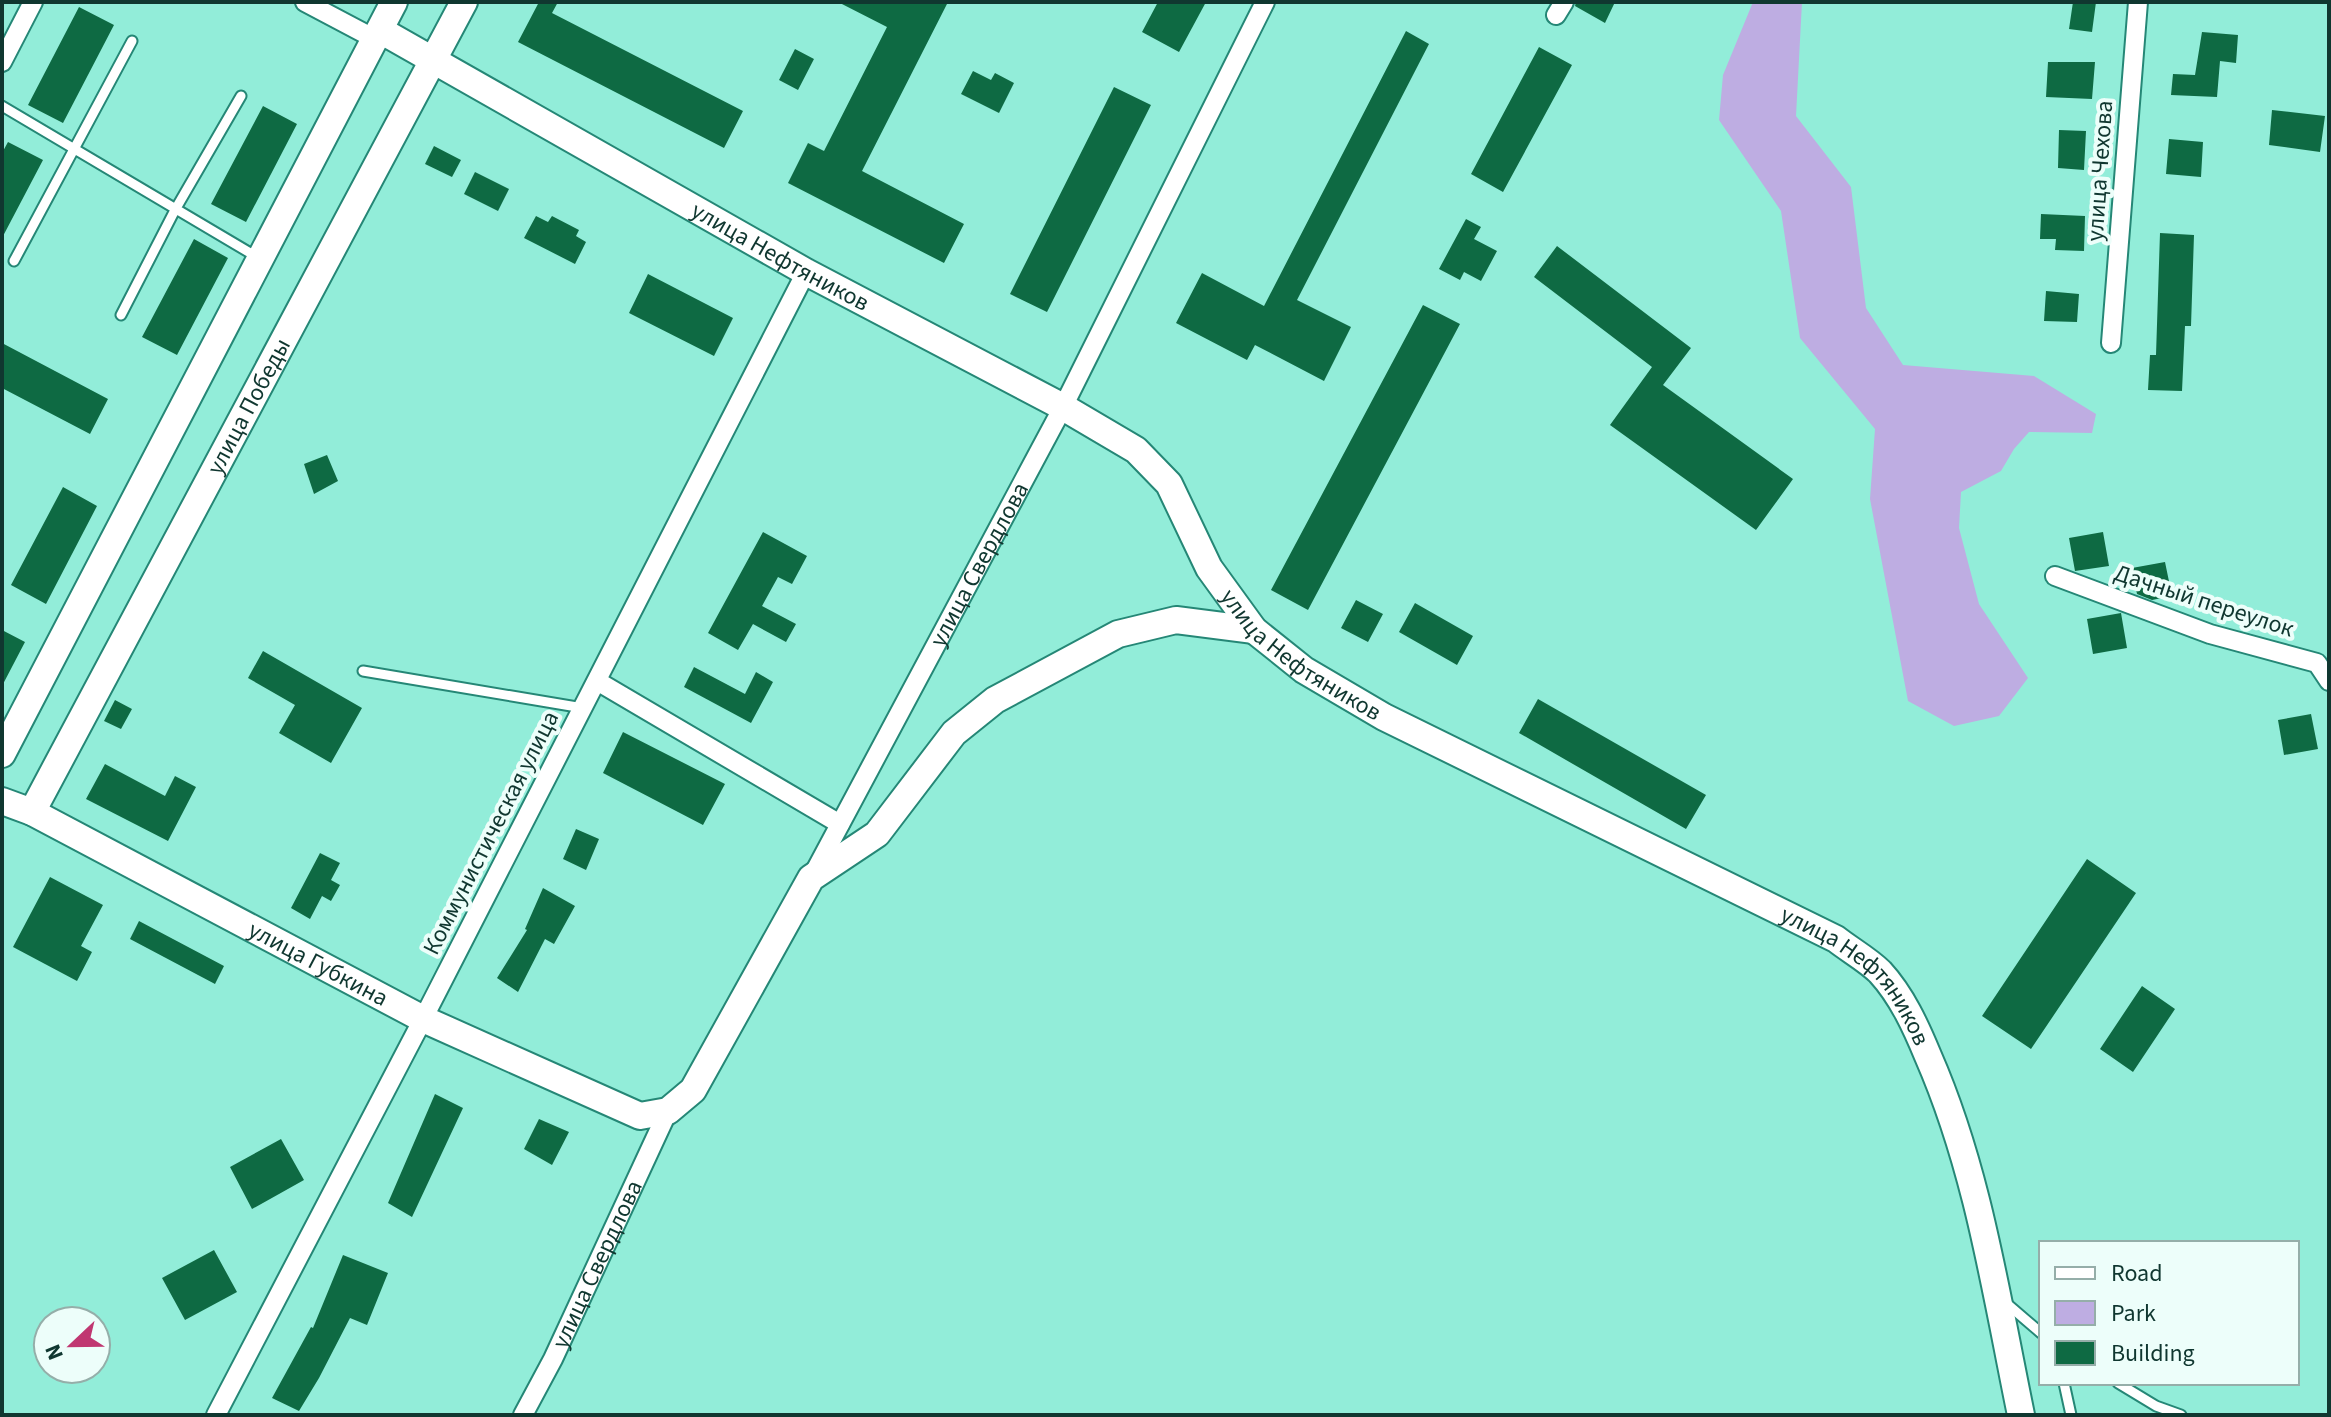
<svg xmlns="http://www.w3.org/2000/svg" width="2331" height="1417" font-family="'Source Sans 3',sans-serif">
<rect width="100%" height="100%" fill="#92edd9"/>
<!-- green -->
<path fill="#beade2" d="M 1753,2 L 1802,2 L 1796,116 L 1851,187 L 1866,308 L 1903,365 L 2034,376 L 2096,414 L 2092,433 L 2029,432 L 2014,449 L 2001,471 L 1961,492 L 1959,528 L 1979,604 L 2028,678 L 1999,716 L 1954,726 L 1908,701 L 1870,499 L 1875,429 L 1800,338 L 1781,211 L 1719,120 L 1723,75 Z"/>
<!-- building -->
<path fill="#0e6a43" d="M 539,2 L 558,2 L 552,13 L 743,111 L 724,148 L 518,42 Z
M 838,2 L 948,2 L 862,171 L 964,224 L 944,263 L 788,183 L 808,143 L 824,151 L 887,27 Z
M 1158,2 L 1206,2 L 1179,52 L 1142,32 Z
M 1576,2 L 1615,2 L 1605,23 L 1575,6 Z
M 2073,2 L 2096,2 L 2092,32 L 2069,29 Z
M 79,7 L 114,25 L 63,123 L 28,105 Z
M 1406,31 L 1429,44 L 1297,300 L 1351,327 L 1324,381 L 1255,345 L 1247,360 L 1176,323 L 1202,273 L 1264,306 Z
M 2202,32 L 2238,35 L 2236,63 L 2220,61 L 2217,97 L 2171,95 L 2173,74 L 2195,75 Z
M 1539,47 L 1572,65 L 1503,192 L 1471,174 Z
M 795,49 L 814,59 L 798,90 L 779,80 Z
M 2048,62 L 2095,62 L 2092,99 L 2046,97 Z
M 973,71 L 991,80 L 995,73 L 1014,83 L 999,113 L 961,94 Z
M 1114,87 L 1151,105 L 1047,312 L 1010,294 Z
M 263,106 L 297,124 L 246,222 L 211,204 Z
M 2272,110 L 2325,116 L 2320,152 L 2269,145 Z
M 2059,130 L 2086,131 L 2084,170 L 2058,168 Z
M 2169,139 L 2203,142 L 2201,177 L 2166,174 Z
M 8,142 L 43,160 L 2,238 L 2,153 Z
M 434,146 L 461,160 L 452,177 L 425,164 Z
M 475,172 L 509,189 L 498,211 L 464,194 Z
M 2041,214 L 2085,216 L 2084,251 L 2055,250 L 2056,239 L 2040,239 Z
M 536,216 L 548,222 L 552,216 L 579,230 L 576,236 L 586,242 L 575,264 L 524,238 Z
M 1466,219 L 1481,227 L 1474,239 L 1497,251 L 1481,281 L 1464,272 L 1460,280 L 1439,269 Z
M 2160,233 L 2194,235 L 2191,326 L 2185,326 L 2182,391 L 2148,390 L 2150,355 L 2156,355 Z
M 194,239 L 228,258 L 177,355 L 142,337 Z
M 1557,246 L 1691,348 L 1663,385 L 1793,479 L 1756,530 L 1610,425 L 1652,367 L 1534,277 Z
M 648,274 L 733,318 L 714,356 L 629,313 Z
M 2046,291 L 2079,294 L 2077,322 L 2044,321 Z
M 1423,305 L 1460,324 L 1308,610 L 1271,590 Z
M 2,343 L 108,399 L 90,434 L 2,388 Z
M 327,455 L 338,481 L 314,494 L 304,464 Z
M 63,487 L 97,506 L 46,604 L 11,585 Z
M 763,532 L 807,556 L 792,584 L 778,577 L 762,606 L 796,624 L 786,642 L 753,624 L 738,650 L 708,633 Z
M 2103,532 L 2109,566 L 2075,571 L 2069,538 Z
M 2165,562 L 2172,596 L 2152,600 L 2137,594 L 2132,568 Z
M 1356,600 L 1383,614 L 1368,642 L 1341,628 Z
M 1415,603 L 1473,636 L 1457,665 L 1399,632 Z
M 2121,613 L 2127,648 L 2093,654 L 2087,619 Z
M 2,630 L 25,642 L 2,686 Z
M 263,651 L 362,708 L 331,763 L 279,733 L 295,705 L 248,678 Z
M 694,667 L 745,694 L 756,672 L 773,682 L 751,723 L 684,687 Z
M 1538,699 L 1706,795 L 1686,829 L 1519,733 Z
M 115,700 L 132,709 L 121,729 L 104,721 Z
M 2311,714 L 2318,749 L 2284,755 L 2278,720 Z
M 623,732 L 725,784 L 703,825 L 603,773 Z
M 105,764 L 165,796 L 175,776 L 196,787 L 168,841 L 86,799 Z
M 576,829 L 599,839 L 586,870 L 563,859 Z
M 320,853 L 340,863 L 331,880 L 340,885 L 331,901 L 322,896 L 310,919 L 291,908 Z
M 2087,859 L 2136,893 L 2031,1049 L 1982,1016 Z
M 50,877 L 103,905 L 81,946 L 92,952 L 77,981 L 13,947 Z
M 543,888 L 575,906 L 554,944 L 545,939 L 518,992 L 497,978 L 527,930 L 525,929 Z
M 139,921 L 224,966 L 215,984 L 130,939 Z
M 2142,986 L 2175,1009 L 2133,1072 L 2100,1049 Z
M 435,1094 L 463,1108 L 412,1217 L 388,1203 Z
M 539,1119 L 569,1132 L 552,1165 L 524,1149 Z
M 281,1139 L 304,1180 L 252,1209 L 230,1167 Z
M 214,1250 L 237,1292 L 185,1320 L 162,1278 Z
M 343,1255 L 388,1273 L 367,1325 L 350,1318 L 319,1378 L 299,1411 L 272,1398 L 311,1327 L 313,1328 Z"/>
<g fill="none" stroke-linecap="round" stroke-linejoin="round">
<!-- lane casing -->
<g stroke="#258776" stroke-width="13">
<path id="lane" d="M 2,106 L 257,257
M 14,261 L 132,41
M 121,315 L 175,210 L 241,96
M 363,671 L 583,708
M 2006,1303 L 2041,1333
M 2064,1383 L 2071,1415
M 2118,1383 L 2156,1406 L 2181,1415"/>
</g>
<!-- street casing -->
<g stroke="#258776" stroke-width="22">
<g id="street">
<path d="M 305,2 L 375,39"/>
<path d="M 1556,15 L 1564,2"/>
<path d="M 2,62 L 33,2"/>
<path d="M 2111,343 L 2138,2"/>
<path d="M 2055,576 L 2210,634 L 2317,663 L 2329,681"/>
<path d="M 597,681 L 840,824"/>
<path id="s1" d="M 814,873 L 1063,407 L 1265,2"/>
<path d="M 216,1415 L 423,1019 L 806,272"/>
<path id="s2" d="M 523,1415 L 553,1359 L 668,1111"/>
</g>
</g>
<!-- secondary casing -->
<g stroke="#258776" stroke-width="30">
<g id="secondary">
<path id="s3" d="M 380,30 L 806,272 L 1063,407 L 1136,450 L 1169,484 L 1209,568 L 1254,630 L 1304,670 L 1384,717 L 1836,939 C 1850,950 1868,960 1880,972 C 1902,996 1916,1027 1928,1056 C 1978,1170 1996,1294 2021,1415"/>
<path d="M 2,754 L 394,2"/>
<path id="s4" d="M 2,801 L 32,812 L 423,1019 L 640,1116 L 668,1111 L 693,1090 L 811,878 L 877,834 L 954,733 L 995,700 L 1118,634 L 1176,620 L 1254,630"/>
<path id="s5" d="M 32,812 L 464,2"/>
</g>
</g>
<!-- lane -->
<use href="#lane" stroke="#fff" stroke-width="9"/>
<!-- street -->
<use href="#street" stroke="#fff" stroke-width="18"/>
<!-- secondary -->
<use href="#secondary" stroke="#fff" stroke-width="26"/>
</g>
<g text-anchor="middle" dominant-baseline="central" stroke-width="8" stroke-linejoin="round" paint-order="stroke">
<!-- street labels -->
<g font-size="24" fill="#103730" stroke="#edfefa">
<text transform="translate(2100 171) rotate(-86)">улица Чехова</text>
<text stroke="none"><textPath href="#s3" startOffset="460">улица Нефтяников</textPath></text>
<text stroke="none"><textPath href="#s5" startOffset="460">улица Победы</textPath></text>
<text stroke="none"><textPath href="#s1" startOffset="350">улица Свердлова</textPath></text>
<text transform="translate(2204 601) rotate(18)">Дачный переулок</text>
<text stroke="none"><textPath href="#s3" startOffset="1134">улица Нефтяников</textPath></text>
<text transform="translate(491 833) rotate(-63)">Коммунистическая улица</text>
<text stroke="none"><textPath href="#s4" startOffset="356">улица Губкина</textPath></text>
<text stroke="none"><textPath href="#s3" startOffset="1782">улица Нефтяников</textPath></text>
<text stroke="none"><textPath href="#s2" startOffset="168">улица Свердлова</textPath></text>
</g>
</g>
<!-- border -->
<rect width="2331" height="1417" fill="none" stroke="#103730" stroke-width="8"/>
<!-- legend -->
<rect x="2039" y="1241" width="260" height="144" fill="#edfefa" stroke="#95aea9" stroke-width="2"/>
<rect x="2055" y="1267" width="40" height="12" fill="#ffffff" stroke="#95aea9" stroke-width="2"/>
<text x="2111" y="1281" font-size="24" fill="#103730">Road</text>
<rect x="2055" y="1301" width="40" height="24" fill="#beade2" stroke="#95aea9" stroke-width="2"/>
<text x="2111" y="1321" font-size="24" fill="#103730">Park</text>
<rect x="2055" y="1341" width="40" height="24" fill="#0e6a43" stroke="#95aea9" stroke-width="2"/>
<text x="2111" y="1361" font-size="24" fill="#103730">Building</text>
<!-- north arrow -->
<g transform="translate(72 1345) rotate(248)"><circle r="38" fill="#edfefa" stroke="#95aea9" stroke-width="2"/>
<path d="M0-6L14 30L0 20L-14 30Z" fill="#c03771"/>
<text y="-12" font-size="22" font-weight="bold" text-anchor="middle" fill="#103730">N</text>
</g>
</svg>
